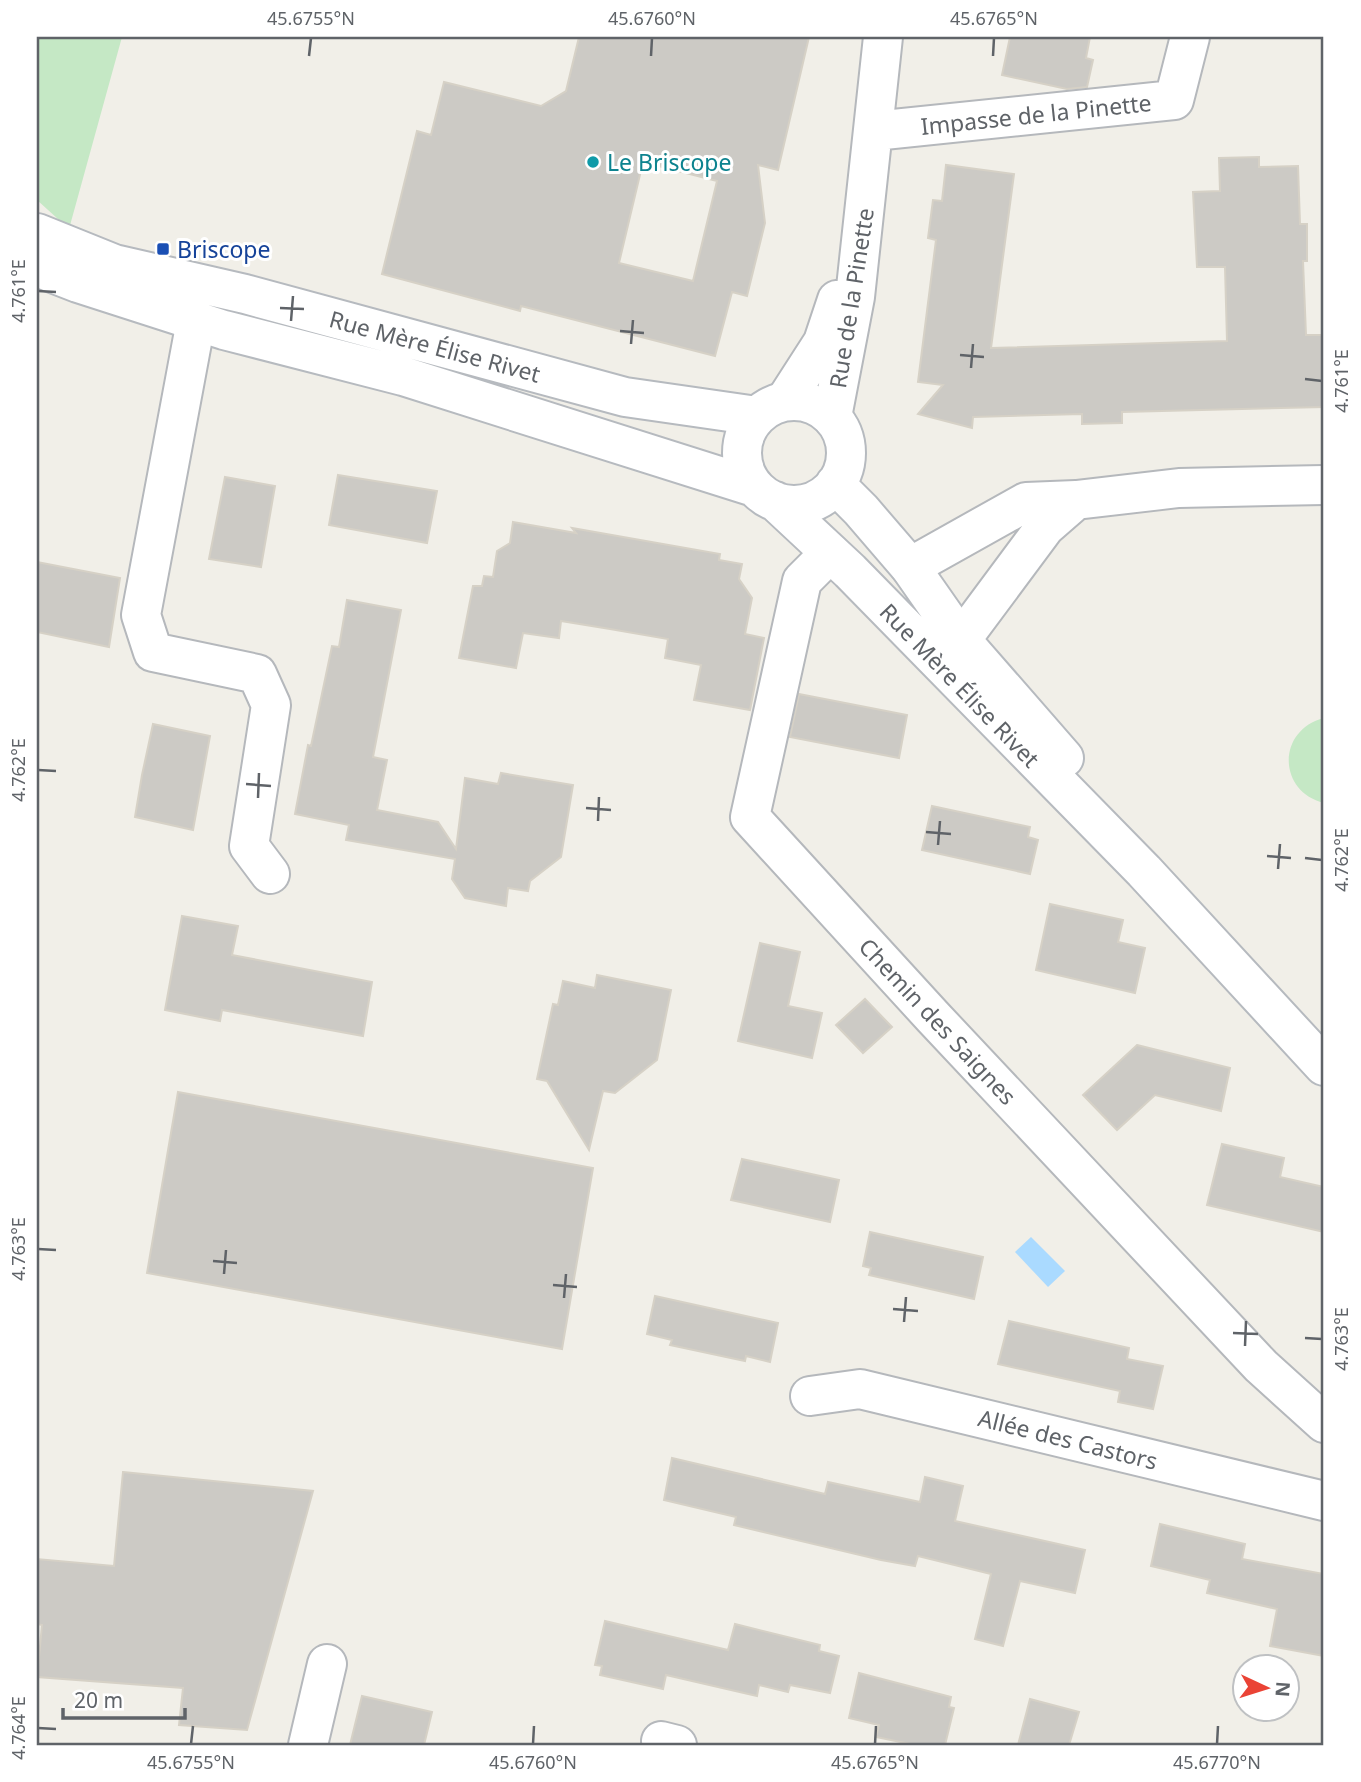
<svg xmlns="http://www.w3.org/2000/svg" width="1361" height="1782" font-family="'Noto Sans',sans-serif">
<rect width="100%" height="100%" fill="#f1efe8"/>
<!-- green -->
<path fill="#c5e8c5" d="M 37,37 L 122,37 L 69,229 L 37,200 Z
M 1324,718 L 1324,803 C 1277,791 1277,730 1324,718 Z"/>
<!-- water -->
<path fill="#aadaff" d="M 1031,1237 L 1065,1271 L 1048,1287 L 1015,1252 Z"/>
<!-- building -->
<path fill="#cccac5" stroke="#d6d1c6" stroke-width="2" fill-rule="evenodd" d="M 579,37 L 809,37 L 778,170 L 758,165 L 765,223 L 747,296 L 732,292 L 715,356 L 521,306 L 520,311 L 382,274 L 417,131 L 431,135 L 444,82 L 541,106 L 566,91 ZM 643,162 L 717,181 L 693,281 L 619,263 Z
M 1010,37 L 1090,37 L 1086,58 L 1093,60 L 1087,87 L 1067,89 L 1002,75 Z
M 1259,157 L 1259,167 L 1298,166 L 1300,224 L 1307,224 L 1307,261 L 1303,261 L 1306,335 L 1324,335 L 1324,407 L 1122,412 L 1122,423 L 1082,424 L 1082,414 L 973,417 L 972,428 L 918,414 L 943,385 L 918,382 L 936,240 L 928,238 L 933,200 L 942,201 L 946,165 L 1014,174 L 991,348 L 1227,341 L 1225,267 L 1197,267 L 1193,192 L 1220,191 L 1219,158 Z
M 338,475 L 437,491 L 427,543 L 329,525 Z
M 225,477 L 275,486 L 261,567 L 209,559 Z
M 513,522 L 576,533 L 572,528 L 720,554 L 719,560 L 742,564 L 739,579 L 752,598 L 745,634 L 764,638 L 750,710 L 694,700 L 701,665 L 665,658 L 668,639 L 610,629 L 561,621 L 559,638 L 523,633 L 516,668 L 459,658 L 473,586 L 482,586 L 484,576 L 493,577 L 497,551 L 510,543 Z
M 37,562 L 120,578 L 109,647 L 37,632 Z
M 347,600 L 401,610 L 373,757 L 387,760 L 377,810 L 438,822 L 456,849 L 465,778 L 498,784 L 501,773 L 573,785 L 561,857 L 530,881 L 528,891 L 508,888 L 506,906 L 465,898 L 452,879 L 455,859 L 346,840 L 349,825 L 295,814 L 308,745 L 311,746 L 332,646 L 339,647 Z
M 799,694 L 907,715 L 899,758 L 790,737 Z
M 153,724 L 210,736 L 193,830 L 135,817 L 142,775 Z
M 932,806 L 1030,827 L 1028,837 L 1038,840 L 1030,874 L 922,850 Z
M 1050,904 L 1123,920 L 1118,942 L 1145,948 L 1135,993 L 1036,970 Z
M 182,916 L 238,926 L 232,955 L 372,982 L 363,1036 L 222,1010 L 220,1021 L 165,1010 Z
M 760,943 L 800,952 L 788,1006 L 822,1013 L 812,1058 L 738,1041 Z
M 597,975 L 671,990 L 657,1060 L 615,1093 L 603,1091 L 589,1150 L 547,1081 L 537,1079 L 553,1004 L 558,1005 L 563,981 L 595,988 Z
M 865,999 L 892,1027 L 863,1053 L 836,1025 Z
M 1137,1045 L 1230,1068 L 1221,1111 L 1155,1095 L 1117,1130 L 1083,1095 Z
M 178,1092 L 593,1168 L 562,1349 L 147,1273 Z
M 1222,1144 L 1284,1158 L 1280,1177 L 1324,1187 L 1324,1232 L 1207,1205 Z
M 742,1159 L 839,1180 L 830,1222 L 731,1200 Z
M 870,1232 L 983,1257 L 974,1299 L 869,1275 L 871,1268 L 863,1266 Z
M 655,1296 L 778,1323 L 770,1362 L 746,1356 L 745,1361 L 670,1345 L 672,1340 L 647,1334 Z
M 1009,1321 L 1129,1348 L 1127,1359 L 1163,1366 L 1153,1409 L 1118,1402 L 1120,1391 L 998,1364 Z
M 672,1458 L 825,1494 L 828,1482 L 920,1502 L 925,1477 L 963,1486 L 955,1521 L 1085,1550 L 1075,1593 L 1020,1581 L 1003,1646 L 975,1639 L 991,1574 L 918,1556 L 915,1566 L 881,1560 L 734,1525 L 736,1517 L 664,1500 Z
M 123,1472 L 313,1491 L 247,1730 L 179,1725 L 183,1688 L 37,1677 L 42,1625 L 37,1624 L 37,1559 L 114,1566 Z
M 1160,1524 L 1245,1544 L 1242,1559 L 1324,1574 L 1324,1656 L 1270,1646 L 1277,1609 L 1207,1593 L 1210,1580 L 1151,1566 Z
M 605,1621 L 728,1650 L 735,1624 L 820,1645 L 819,1651 L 839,1656 L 830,1693 L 790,1685 L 788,1692 L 759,1685 L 757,1696 L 666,1675 L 663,1689 L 600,1675 L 602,1666 L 595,1665 Z
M 859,1673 L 951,1697 L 949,1707 L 954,1708 L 945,1745 L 915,1745 L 876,1737 L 879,1725 L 849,1718 Z
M 362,1696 L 432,1712 L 424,1745 L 350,1745 Z
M 1030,1699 L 1079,1712 L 1069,1745 L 1018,1745 Z"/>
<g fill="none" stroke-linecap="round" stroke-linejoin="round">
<!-- street casing -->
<g stroke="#b5b8bc" stroke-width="42">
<path id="street" d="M 874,131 L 1174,100 L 1190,37
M 196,321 L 141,615 L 153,652 L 257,674 L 271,705 L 249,846 L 270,874
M 785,401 L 823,342 L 837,300
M 832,417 L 855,297 L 883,37
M 830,553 L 802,581 L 750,817 L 933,1017 L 1261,1366 L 1324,1423
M 910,567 L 1026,502 L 1076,500 L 1179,488 L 1324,485
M 961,640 L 1045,527 L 1076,500
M 810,1396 L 860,1389 L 1324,1501
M 661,1741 L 677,1745
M 308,1745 L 327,1664"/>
</g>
<!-- secondary casing -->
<g stroke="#b6babf" stroke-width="42">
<path id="secondary" d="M 37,233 L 114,264 L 245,294 L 625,397 L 757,416
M 37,267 L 78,283 L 224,330 L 403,376 L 754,487
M742 453a52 52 0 1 1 104 0a52 52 0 1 1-104 0Z
M 835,484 L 861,510 L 910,567 L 961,640 L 1064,758
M 775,501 L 850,571 L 1144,871 L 1324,1066"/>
</g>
<!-- street -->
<use href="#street" stroke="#fff" stroke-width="38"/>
<!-- secondary -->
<use href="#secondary" stroke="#fff" stroke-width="38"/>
</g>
<!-- ticks -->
<path fill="none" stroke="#5f6368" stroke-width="2.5" d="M 309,56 L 311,38M 651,56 L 652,38M 993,56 L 994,38M 38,291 L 56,292M 280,308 L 304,309M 291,321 L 293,296M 620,331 L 644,333M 631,344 L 633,320M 960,355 L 984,357M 971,368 L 973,344M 1305,379 L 1322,381M 38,770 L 56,771M 246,784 L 271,786M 258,798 L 259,773M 586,808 L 611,810M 598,821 L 599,797M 926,832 L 951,834M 938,845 L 940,821M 1267,856 L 1291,858M 1305,858 L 1322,860M 1278,869 L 1280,844M 38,1249 L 56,1250M 213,1261 L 237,1263M 224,1274 L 226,1250M 553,1285 L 577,1287M 564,1298 L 566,1274M 893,1309 L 918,1311M 904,1322 L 906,1297M 1233,1333 L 1258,1334M 1305,1338 L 1322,1339M 1245,1346 L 1246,1321M 38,1728 L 56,1729M 191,1744 L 193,1726M 533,1744 L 534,1726M 875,1744 L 876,1726M 1217,1744 L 1218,1726"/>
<!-- markers -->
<circle fill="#0f9aa8" stroke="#fff" stroke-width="2.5" cx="593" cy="162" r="7"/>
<rect fill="#1a4fb4" stroke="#fff" stroke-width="2.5" x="156" y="242" width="14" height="14" rx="3.5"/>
<g text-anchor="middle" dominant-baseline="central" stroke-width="6" stroke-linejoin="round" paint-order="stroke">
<!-- street labels -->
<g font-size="23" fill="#5f6368" stroke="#fff">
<text transform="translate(1036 114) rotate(-6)">Impasse de la Pinette</text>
<text transform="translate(851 298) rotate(-81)">Rue de la Pinette</text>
<text transform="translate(435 346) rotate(15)">Rue Mère Élise Rivet</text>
<text transform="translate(960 685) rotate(46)">Rue Mère Élise Rivet</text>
<text transform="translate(938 1021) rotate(47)">Chemin des Saignes</text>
<text transform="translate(1068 1439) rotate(14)">Allée des Castors</text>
</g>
<!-- culture labels -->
<g font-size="23" fill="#0d838f" stroke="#fff" text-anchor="start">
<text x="607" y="162">Le Briscope</text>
</g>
<!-- transit labels -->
<g font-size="23" fill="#164399" stroke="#fff" text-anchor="start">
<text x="177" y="249">Briscope</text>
</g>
</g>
<!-- border -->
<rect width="1361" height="1782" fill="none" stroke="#ffffff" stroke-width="77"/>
<!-- north arrow -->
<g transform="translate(1266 1688) rotate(94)"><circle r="33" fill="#ffffff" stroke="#bfc1c3" stroke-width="2"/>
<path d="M0-5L12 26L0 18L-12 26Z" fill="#ea4335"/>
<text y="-10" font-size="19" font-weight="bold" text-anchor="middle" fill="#5f6368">N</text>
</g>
<!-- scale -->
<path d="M63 1708v10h122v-10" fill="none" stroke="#5f6368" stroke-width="3.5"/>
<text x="74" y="1708" font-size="21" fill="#5f6368" stroke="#ffffff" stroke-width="5" paint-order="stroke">20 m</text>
<rect x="38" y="38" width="1284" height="1706" fill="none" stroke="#5f6368" stroke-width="2.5"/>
<g font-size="18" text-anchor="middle" fill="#5f6368">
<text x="311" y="25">45.6755°N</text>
<text x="652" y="25">45.6760°N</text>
<text x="994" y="25">45.6765°N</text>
<text transform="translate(19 291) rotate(-90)" y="6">4.761°E</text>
<text transform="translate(1342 381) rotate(-90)" y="6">4.761°E</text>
<text transform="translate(19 770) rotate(-90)" y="6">4.762°E</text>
<text transform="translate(1342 860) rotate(-90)" y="6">4.762°E</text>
<text transform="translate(19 1249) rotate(-90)" y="6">4.763°E</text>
<text transform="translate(1342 1339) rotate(-90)" y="6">4.763°E</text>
<text transform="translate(19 1728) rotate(-90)" y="6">4.764°E</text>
<text x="191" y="1769">45.6755°N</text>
<text x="533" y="1769">45.6760°N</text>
<text x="875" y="1769">45.6765°N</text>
<text x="1217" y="1769">45.6770°N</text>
</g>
</svg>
